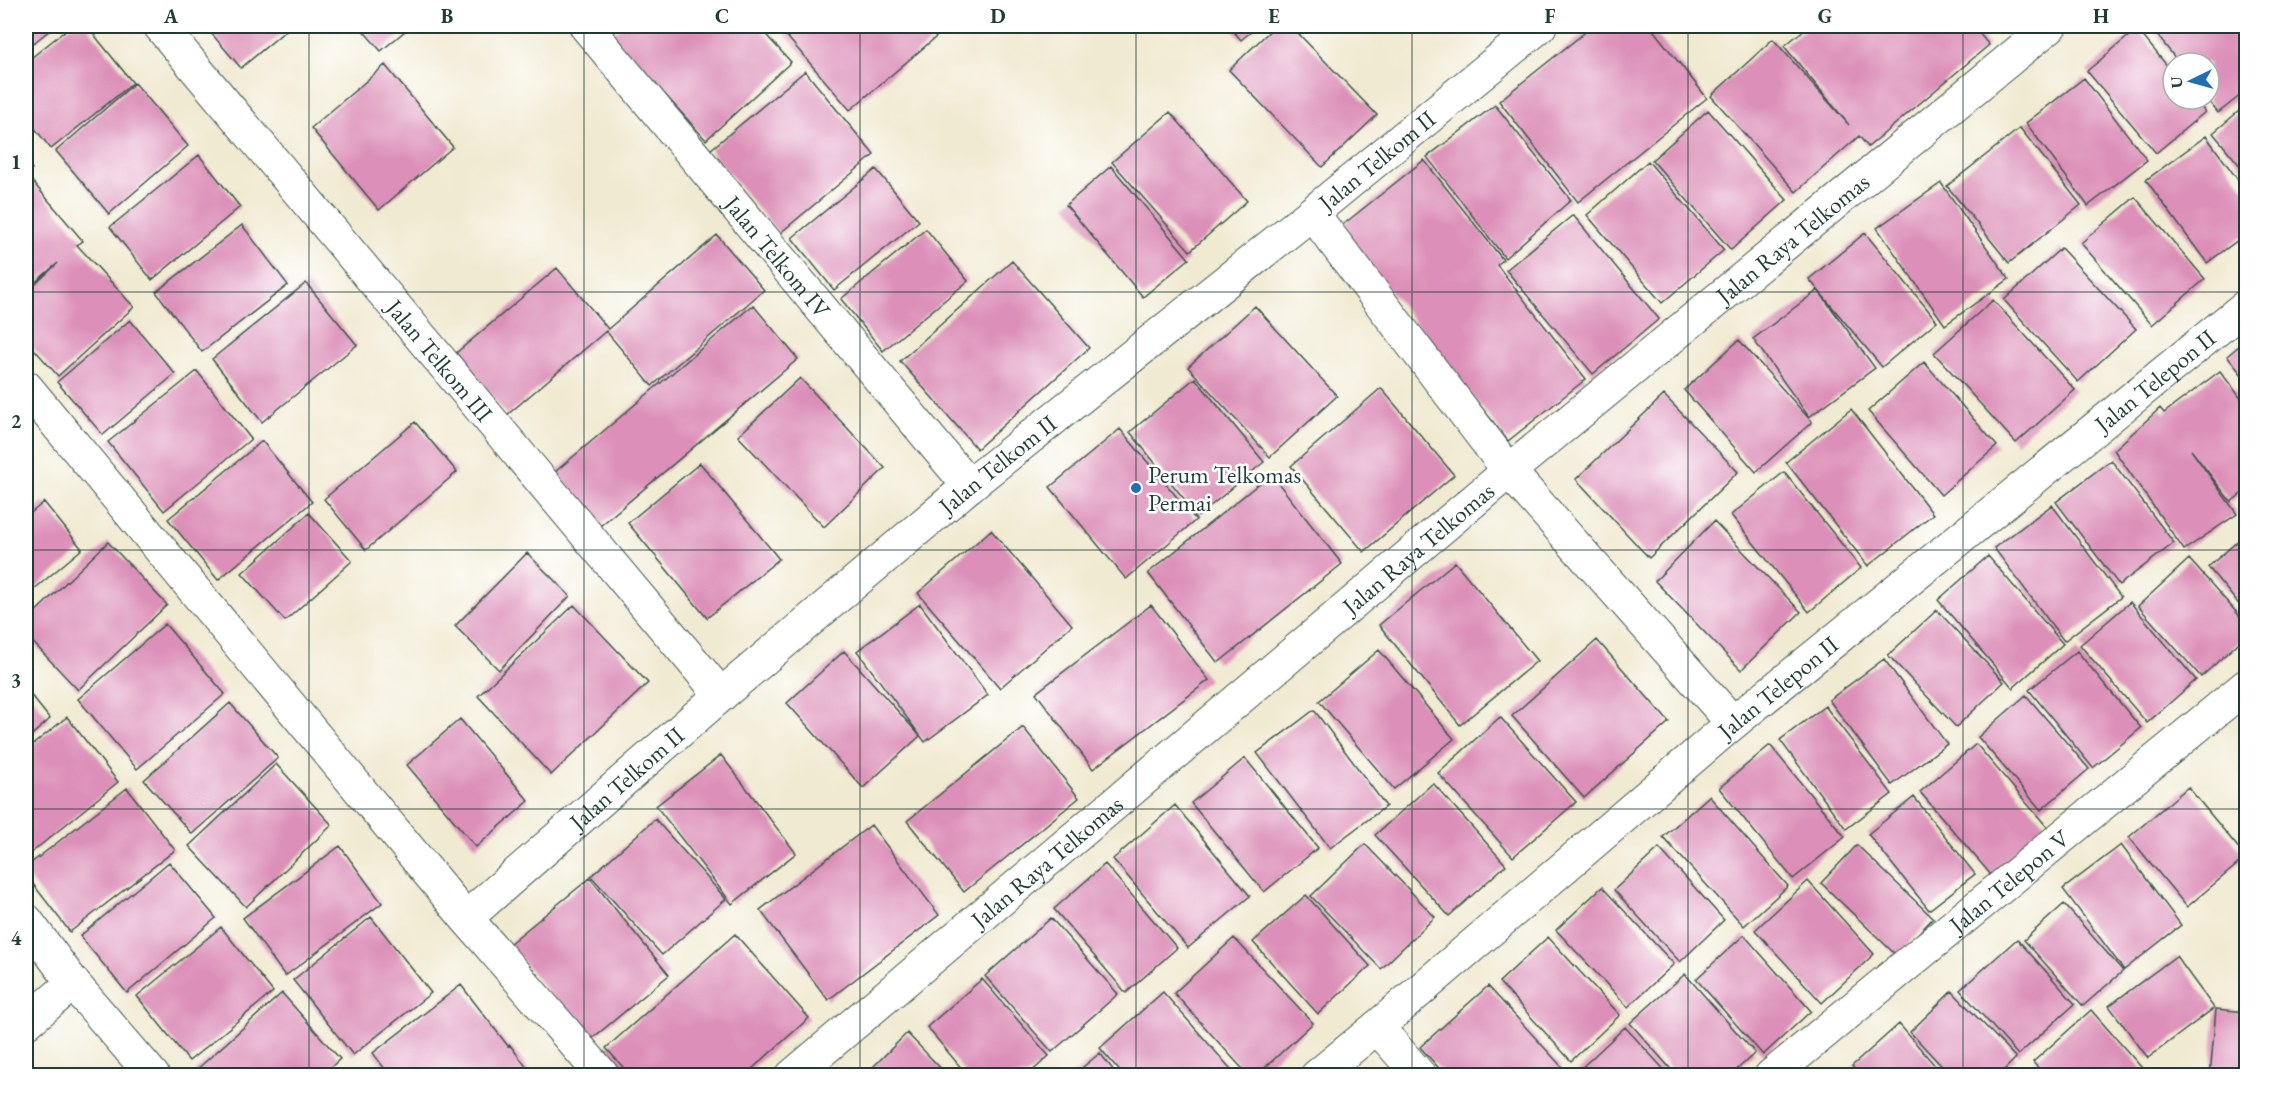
<svg xmlns="http://www.w3.org/2000/svg" width="2272" height="1101" font-family="'EB Garamond',serif">
<rect width="100%" height="100%" fill="#fff"/>
<filter id="ink" filterUnits="userSpaceOnUse"><feTurbulence type="fractalNoise" baseFrequency=".0167" numOctaves="2"/><feDisplacementMap in="SourceGraphic" scale="12" xChannelSelector="R" yChannelSelector="G"/><feConvolveMatrix kernelMatrix="1 2 1 2 8 2 1 2 1" color-interpolation-filters="sRGB"/></filter>
<filter id="wash" filterUnits="userSpaceOnUse"><feTurbulence type="fractalNoise" baseFrequency=".008" numOctaves="4" result="noise"/><feDisplacementMap in="SourceGraphic" scale="24" xChannelSelector="R" yChannelSelector="G"/><feGaussianBlur stdDeviation="1.35" result="paint"/><feColorMatrix in="noise" values="0 0 0 0 0 0 0 0 0 0 0 0 0 0 0 0 0 1.4 0 .05"/><feComposite in="paint" operator="in"/></filter>
<g filter="url(#wash)">
<rect width="100%" height="100%" fill="#f1ead2"/>
<g id="blocks">
<!-- building -->
<path fill="#dc8fb8" d="M 26,26 L 55,26 L 26,49 Z
M 71,26 L 87,26 L 133,83 L 51,149 L 26,117 L 26,62 Z
M 205,26 L 291,26 L 241,68 Z
M 359,26 L 411,26 L 381,51 Z
M 622,26 L 758,26 L 791,62 L 706,140 L 611,35 Z
M 778,26 L 949,26 L 850,110 Z
M 1229,26 L 1258,26 L 1241,40 Z
M 1275,26 L 1291,26 L 1377,115 L 1322,167 L 1229,70 Z
M 1593,26 L 1650,26 L 1707,98 L 1578,202 L 1499,101 Z
M 1809,26 L 1973,26 L 1989,45 L 1868,147 L 1859,136 L 1796,192 L 1711,96 L 1773,39 L 1849,125 L 1784,46 Z
M 2150,26 L 2246,26 L 2246,91 L 2218,113 L 2207,99 L 2209,99 L 2209,63 L 2179,63 Z
M 2137,29 L 2173,73 L 2173,99 L 2195,99 L 2205,112 L 2156,153 L 2087,71 Z
M 385,65 L 453,147 L 379,210 L 311,128 Z
M 805,71 L 874,155 L 779,234 L 710,150 Z
M 2084,78 L 2147,160 L 2088,206 L 2026,123 Z
M 135,83 L 188,146 L 109,214 L 56,151 Z
M 1495,105 L 1571,200 L 1505,258 L 1427,157 Z
M 2246,105 L 2246,173 L 2213,133 Z
M 1708,110 L 1787,200 L 1731,250 L 1652,160 Z
M 1170,112 L 1247,201 L 1190,251 L 1112,162 Z
M 2020,128 L 2081,205 L 2009,263 L 1947,186 Z
M 2206,136 L 2246,191 L 2246,234 L 2207,263 L 2146,180 Z
M 199,155 L 240,207 L 152,280 L 110,227 Z
M 1424,160 L 1503,260 L 1497,265 L 1586,379 L 1508,441 L 1340,227 Z
M 26,161 L 32,169 L 26,174 L 83,241 L 77,245 L 134,307 L 58,376 L 26,340 L 26,293 L 58,263 L 26,290 Z
M 1648,161 L 1724,250 L 1662,303 L 1587,215 Z
M 1111,166 L 1189,259 L 1143,297 L 1066,205 Z
M 876,169 L 919,221 L 834,290 L 792,238 Z
M 1941,183 L 2009,279 L 1945,325 L 1877,228 Z
M 2135,197 L 2205,279 L 2152,325 L 2081,243 Z
M 1573,215 L 1659,319 L 1593,374 L 1506,270 Z
M 242,225 L 288,285 L 202,352 L 156,292 Z
M 926,229 L 968,281 L 883,351 L 841,299 Z
M 1865,233 L 1937,321 L 1882,367 L 1809,279 Z
M 717,235 L 764,290 L 652,386 L 606,331 L 507,415 L 456,353 L 557,268 L 608,329 Z
M 2061,248 L 2136,329 L 2078,382 L 2004,300 Z
M 1012,261 L 1089,348 L 977,449 L 900,361 Z
M 306,283 L 357,345 L 262,422 L 212,359 Z
M 1818,290 L 1875,368 L 1809,417 L 1753,339 Z
M 1993,300 L 2075,390 L 2016,443 L 1934,353 Z
M 753,305 L 798,359 L 600,526 L 555,472 Z
M 1255,306 L 1337,396 L 1270,457 L 1188,367 Z
M 130,320 L 175,374 L 103,435 L 57,382 Z
M 1739,340 L 1812,422 L 1756,472 L 1684,390 Z
M 2246,340 L 2246,380 L 2227,356 Z
M 1924,362 L 1997,446 L 1941,495 L 1868,411 Z
M 197,371 L 251,439 L 164,511 L 108,442 Z
M 2220,371 L 2246,405 L 2246,490 L 2231,502 L 2191,450 L 2237,514 L 2184,550 L 2114,450 L 2160,408 L 2164,413 Z
M 800,378 L 885,468 L 824,527 L 738,436 Z
M 1195,378 L 1264,462 L 1198,516 L 1130,432 Z
M 1381,388 L 1454,475 L 1364,552 L 1291,466 Z
M 1664,395 L 1738,472 L 1649,558 L 1576,479 Z
M 1851,409 L 1933,514 L 1868,566 L 1786,462 Z
M 415,422 L 457,472 L 366,550 L 324,499 Z
M 1120,429 L 1196,520 L 1126,579 L 1050,487 Z
M 262,441 L 312,502 L 218,580 L 168,519 Z
M 2111,460 L 2174,543 L 2119,585 L 2056,502 Z
M 700,463 L 779,559 L 707,618 L 628,523 Z
M 1784,472 L 1861,568 L 1809,612 L 1731,515 Z
M 1271,474 L 1342,564 L 1218,663 L 1148,573 Z
M 44,502 L 82,549 L 26,596 L 26,517 Z
M 2052,505 L 2121,597 L 2064,641 L 1994,548 Z
M 309,513 L 352,561 L 285,621 L 242,573 Z
M 1714,521 L 1801,612 L 1741,670 L 1655,581 Z
M 991,530 L 1072,625 L 1000,688 L 918,593 Z
M 2246,534 L 2246,613 L 2208,567 Z
M 108,542 L 167,605 L 78,690 L 26,635 L 26,621 Z
M 527,553 L 570,596 L 499,670 L 455,626 Z
M 1988,556 L 2063,644 L 2013,688 L 1938,600 Z
M 2189,559 L 2246,623 L 2246,636 L 2201,677 L 2138,606 Z
M 1455,562 L 1537,661 L 1460,725 L 1379,625 Z
M 2130,602 L 2196,680 L 2147,723 L 2080,645 Z
M 920,604 L 988,695 L 925,742 L 857,651 Z
M 574,605 L 648,683 L 551,775 L 478,696 Z
M 1151,605 L 1209,680 L 1093,769 L 1036,693 Z
M 1937,610 L 2004,682 L 1956,727 L 1888,655 Z
M 165,624 L 225,694 L 137,769 L 78,699 Z
M 1597,640 L 1669,722 L 1584,798 L 1512,716 Z
M 1379,650 L 1454,739 L 1394,789 L 1319,701 Z
M 844,651 L 920,736 L 863,788 L 787,703 Z
M 2077,651 L 2141,728 L 2093,768 L 2029,690 Z
M 1884,659 L 1947,744 L 1892,785 L 1829,700 Z
M 26,689 L 50,719 L 26,740 Z
M 2026,695 L 2089,769 L 2041,810 L 1978,737 Z
M 230,703 L 278,758 L 192,834 L 144,780 Z
M 1825,706 L 1892,794 L 1846,829 L 1780,740 Z
M 1314,710 L 1386,806 L 1330,848 L 1257,753 Z
M 67,717 L 118,782 L 26,857 L 26,750 Z
M 1500,717 L 1576,802 L 1513,857 L 1438,773 Z
M 460,719 L 529,801 L 476,847 L 407,765 Z
M 1023,727 L 1079,798 L 964,892 L 907,821 Z
M 1976,744 L 2048,828 L 1992,876 L 1920,792 Z
M 1770,745 L 1845,837 L 1793,879 L 1719,788 Z
M 721,755 L 796,853 L 732,904 L 656,806 Z
M 1245,758 L 1318,848 L 1264,892 L 1191,803 Z
M 276,764 L 332,825 L 246,907 L 189,846 Z
M 1433,783 L 1506,865 L 1449,916 L 1375,835 Z
M 2188,787 L 2246,857 L 2187,907 L 2129,837 Z
M 127,788 L 175,850 L 70,932 L 26,875 L 26,867 Z
M 1709,796 L 1788,886 L 1744,926 L 1663,837 Z
M 1914,797 L 1975,874 L 1929,910 L 1868,834 Z
M 1175,805 L 1250,896 L 1188,948 L 1113,859 Z
M 655,819 L 726,899 L 662,955 L 591,876 Z
M 871,825 L 939,915 L 828,1000 L 760,910 Z
M 1365,844 L 1435,917 L 1381,969 L 1311,896 Z
M 1857,845 L 1933,918 L 1897,956 L 1821,883 Z
M 2121,845 L 2181,925 L 2124,970 L 2063,889 Z
M 340,846 L 382,903 L 285,976 L 243,918 Z
M 1659,848 L 1724,920 L 1680,962 L 1614,890 Z
M 169,862 L 216,918 L 127,993 L 80,936 Z
M 1105,864 L 1177,948 L 1126,993 L 1054,909 Z
M 590,878 L 669,975 L 588,1042 L 509,944 Z
M 1808,881 L 1874,954 L 1822,1003 L 1755,930 Z
M 1602,887 L 1674,964 L 1628,1007 L 1556,930 Z
M 1306,895 L 1370,966 L 1318,1014 L 1253,942 Z
M 2064,904 L 2123,971 L 2083,1006 L 2024,940 Z
M 371,917 L 431,993 L 353,1055 L 293,980 Z
M 1051,918 L 1118,994 L 1052,1052 L 985,976 Z
M 221,927 L 273,992 L 189,1061 L 137,996 Z
M 735,934 L 809,1018 L 744,1076 L 631,1076 L 606,1048 Z
M 1744,935 L 1811,1011 L 1763,1055 L 1696,979 Z
M 1548,937 L 1620,1015 L 1571,1061 L 1499,982 Z
M 1234,938 L 1313,1023 L 1256,1076 L 1249,1076 L 1174,993 Z
M 2017,939 L 2075,1004 L 2018,1055 L 1960,990 Z
M 2176,956 L 2214,1008 L 2148,1058 L 2109,1006 Z
M 1685,974 L 1755,1053 L 1730,1076 L 1677,1076 L 1630,1023 Z
M 982,979 L 1049,1056 L 1027,1076 L 968,1076 L 927,1027 Z
M 461,985 L 508,1046 L 510,1045 L 533,1076 L 390,1076 L 373,1053 Z
M 1488,986 L 1562,1067 L 1552,1076 L 1446,1076 L 1420,1047 Z
M 1952,991 L 2016,1058 L 1998,1076 L 1951,1076 L 1910,1032 Z
M 1163,992 L 1237,1076 L 1124,1076 L 1100,1048 Z
M 282,993 L 340,1059 L 321,1076 L 199,1076 L 195,1071 Z
M 2216,1009 L 2246,1012 L 2246,1076 L 2210,1076 Z
M 2091,1010 L 2149,1076 L 2045,1076 L 2033,1062 Z
M 1899,1024 L 1944,1076 L 1860,1076 L 1852,1066 Z
M 1625,1027 L 1670,1076 L 1580,1076 L 1577,1072 Z
M 907,1033 L 948,1076 L 864,1076 Z
M 1100,1053 L 1118,1076 L 1072,1076 Z"/>
</g>
</g>
<g filter="url(#ink)">
<use href="#blocks" fill-opacity="0" stroke="#3e574c" stroke-width="1.5"/>
<g fill="none" stroke-linecap="round" stroke-linejoin="round">
<!-- street casing -->
<g stroke="#3e574c" stroke-width="35">
<g id="street">
<path id="s1" d="M 160,26 L 721,695"/>
<path id="s2" d="M 586,26 L 969,486"/>
<path d="M 1312,213 L 1509,471 L 1733,723"/>
<path d="M 26,387 L 466,918 L 603,1076"/>
<path id="s3" d="M 466,918 L 721,695 L 969,486 L 1312,213 L 1540,26"/>
<path d="M 26,920 L 73,983 L 153,1076"/>
<path d="M 26,1023 L 73,983"/>
<path d="M 1377,1027 L 1420,1076"/>
<path id="s4" d="M 792,1076 L 1509,471 L 2050,26"/>
<path id="s5" d="M 1317,1076 L 1377,1027 L 1733,723 L 2246,306"/>
<path id="s6" d="M 1771,1076 L 2246,686"/>
</g>
</g>
<!-- street -->
<use href="#street" stroke="#fff" stroke-width="33"/>
</g>
</g>
<!-- grid -->
<path fill="none" stroke="#1f3d34" stroke-width="1.5" stroke-opacity="0.55" d="M 309,26 L 309,1076M 584,26 L 584,1076M 860,26 L 860,1076M 1136,26 L 1136,1076M 1412,26 L 1412,1076M 1688,26 L 1688,1076M 1963,26 L 1963,1076M 26,292 L 2246,292M 26,550 L 2246,550M 26,809 L 2246,809"/>
<!-- markers -->
<circle fill="#1f6fb2" stroke="#fff" stroke-width="2" cx="1136" cy="488" r="6"/>
<g text-anchor="middle" dominant-baseline="central" stroke-width="5" stroke-linejoin="round" paint-order="stroke">
<!-- street labels -->
<g font-size="24" fill="#1f3d34" stroke="#fff">
<text stroke="none"><textPath href="#s3" startOffset="1185">Jalan Telkom II</textPath></text>
<text stroke="none"><textPath href="#s4" startOffset="1305">Jalan Raya Telkomas</textPath></text>
<text stroke="none"><textPath href="#s2" startOffset="300">Jalan Telkom IV</textPath></text>
<text stroke="none"><textPath href="#s1" startOffset="436">Jalan Telkom III</textPath></text>
<text stroke="none"><textPath href="#s5" startOffset="1089">Jalan Telepon II</textPath></text>
<text stroke="none"><textPath href="#s3" startOffset="699">Jalan Telkom II</textPath></text>
<text stroke="none"><textPath href="#s4" startOffset="819">Jalan Raya Telkomas</textPath></text>
<text stroke="none"><textPath href="#s5" startOffset="603">Jalan Telepon II</textPath></text>
<text stroke="none"><textPath href="#s3" startOffset="213">Jalan Telkom II</textPath></text>
<text stroke="none"><textPath href="#s4" startOffset="333">Jalan Raya Telkomas</textPath></text>
<text stroke="none"><textPath href="#s6" startOffset="308">Jalan Telepon V</textPath></text>
</g>
<!-- poi labels -->
<g font-size="24" fill="#1f3d34" stroke="#fff" text-anchor="start">
<text x="1148" y="474">Perum Telkomas<tspan x="1148" dy="28">Permai</tspan></text>
</g>
</g>
<!-- margin -->
<rect width="2272" height="1101" fill="none" stroke="#fff" stroke-width="66"/>
<!-- north arrow -->
<g transform="translate(2191 81) rotate(265)"><circle r="28" fill="#ffffff" stroke="#a5b1ae" stroke-width="1.5"/>
<path d="M0-4.5L10 22L0 15L-10 22Z" fill="#1f6fb2"/>
<text y="-9" font-size="16" font-weight="bold" text-anchor="middle" fill="#1f3d34">U</text>
</g>
<rect x="33" y="33" width="2206" height="1035" fill="none" stroke="#1f3d34" stroke-width="2"/>
<g font-size="20" text-anchor="middle" font-weight="bold" fill="#1f3d34">
<text x="171" y="23">A</text>
<text x="447" y="23">B</text>
<text x="722" y="23">C</text>
<text x="998" y="23">D</text>
<text x="1274" y="23">E</text>
<text x="1550" y="23">F</text>
<text x="1825" y="23">G</text>
<text x="2101" y="23">H</text>
<text x="16" y="169">1</text>
<text x="16" y="428">2</text>
<text x="16" y="687">3</text>
<text x="16" y="945">4</text>
</g>
</svg>
